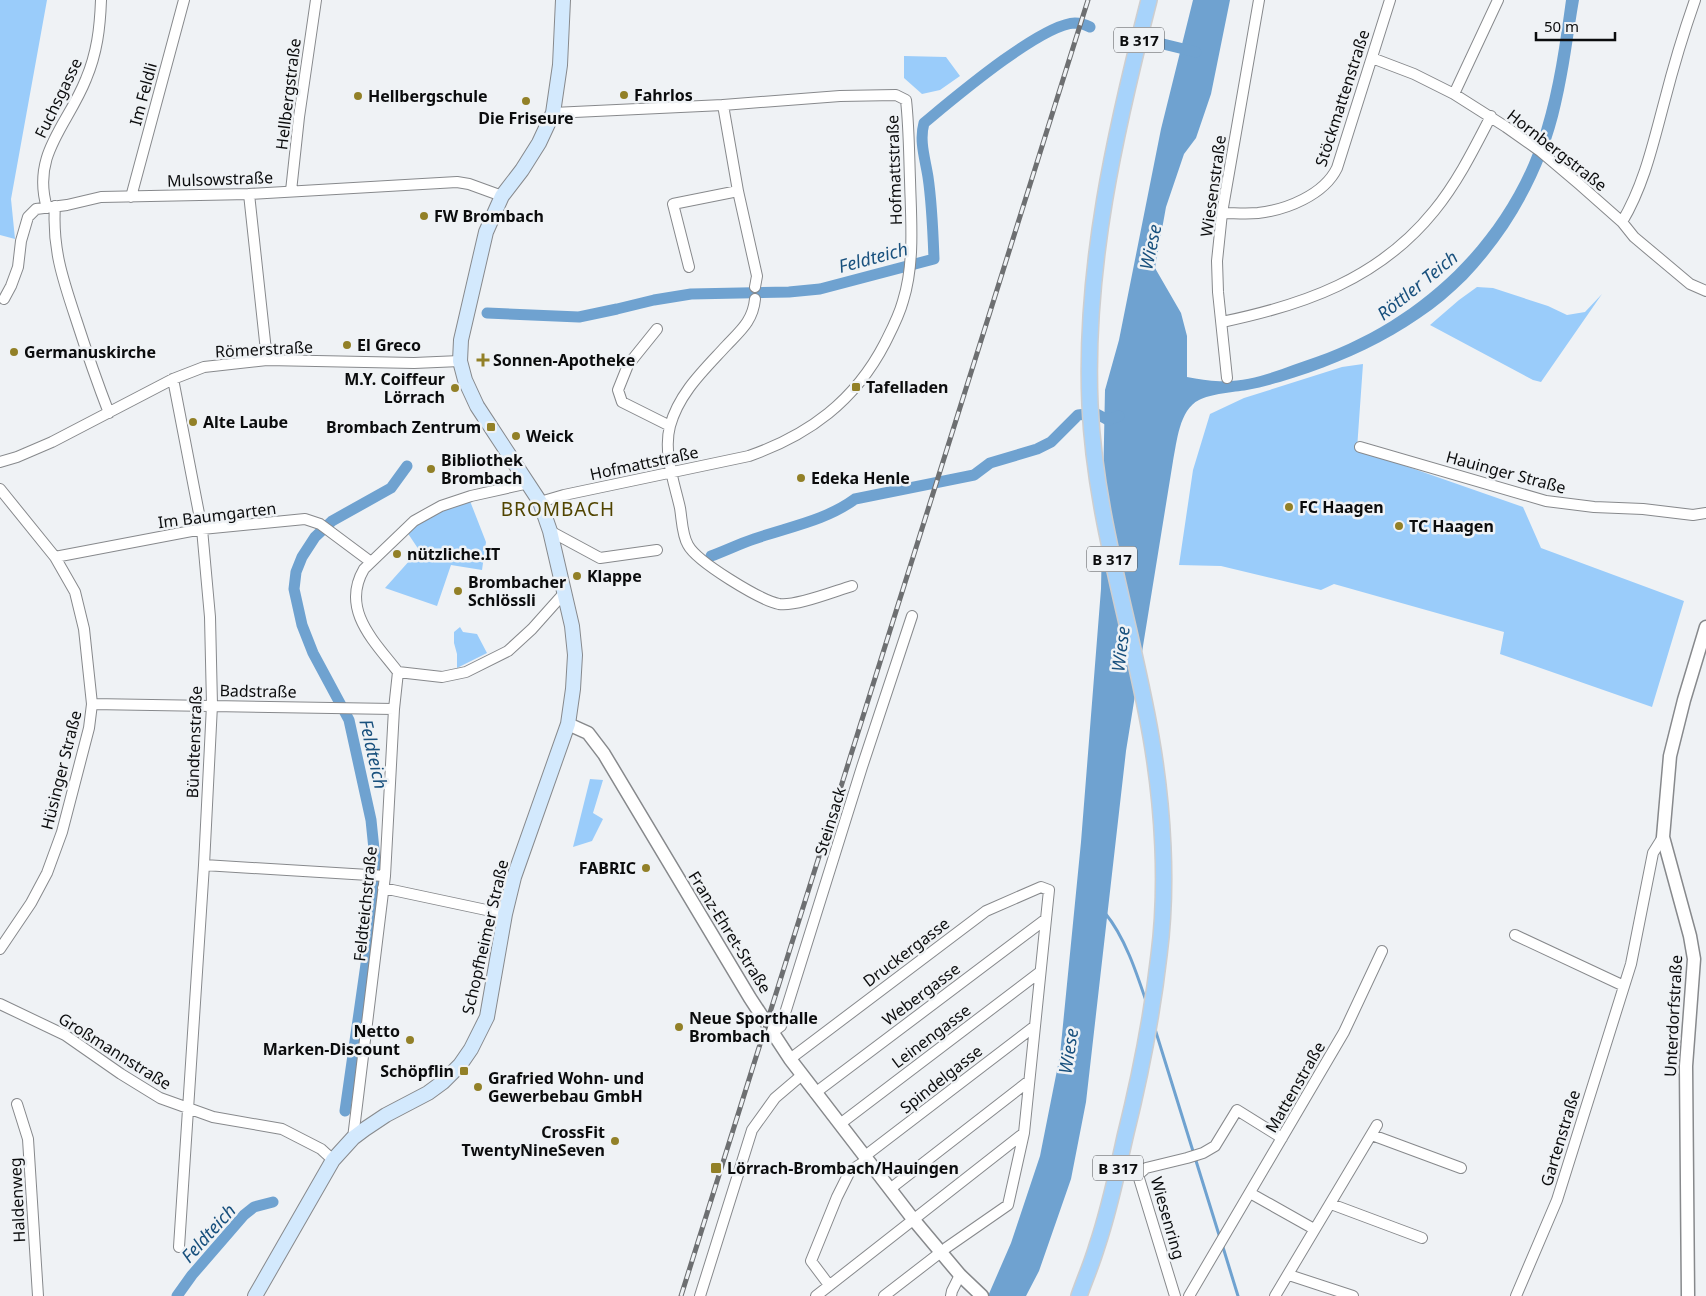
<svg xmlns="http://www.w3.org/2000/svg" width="1706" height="1296" font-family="'Noto Sans',sans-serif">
<rect width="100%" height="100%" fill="#eff2f5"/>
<!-- green -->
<path fill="#9accfa" d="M 0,0 L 47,0 L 11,199 L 15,239 L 0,235 Z
M 904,56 L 946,57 L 960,76 L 940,90 L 922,94 L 904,78 Z
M 1477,287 L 1493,288 L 1548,306 L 1567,315 L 1585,312 L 1602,294 L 1541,382 L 1533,380 L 1430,325 L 1459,300 Z
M 1363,364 L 1357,449 L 1523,507 L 1541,548 L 1684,601 L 1652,707 L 1500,654 L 1504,632 L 1334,584 L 1321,590 L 1221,566 L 1179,565 L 1193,470 L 1210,414 L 1244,398 L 1342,367 Z
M 470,501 L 486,542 L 482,570 L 451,565 L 437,606 L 385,588 L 419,550 L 407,532 L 430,515 Z
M 460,627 L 463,632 L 477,634 L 487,653 L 457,668 L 457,654 L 454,643 L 454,632 Z
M 590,779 L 603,780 L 593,813 L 603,819 L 592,841 L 573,847 Z"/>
<!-- water -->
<path fill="#6fa2d0" d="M 1193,0 L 1230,0 L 1211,94 L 1196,138 L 1184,154 L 1166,207 L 1155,268 L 1181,313 L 1187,336 L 1187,377 C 1200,379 1212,382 1225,381 C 1256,381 1286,367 1316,357 C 1421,320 1508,238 1541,130 C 1554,88 1560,43 1566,0 L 1579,0 C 1573,35 1569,70 1561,104 C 1549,159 1522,213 1487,256 C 1436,321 1357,359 1280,382 C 1269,385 1258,388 1247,390 C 1234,392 1210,394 1199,400 C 1179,410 1177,442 1173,461 L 1126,751 L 1086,1102 L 1071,1179 L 1039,1271 L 1026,1296 L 988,1296 L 1011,1243 L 1040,1156 L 1060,1055 L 1081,842 L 1101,589 L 1105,390 L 1119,340 L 1161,129 Z"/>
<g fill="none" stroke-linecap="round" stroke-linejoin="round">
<!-- stream -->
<path stroke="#6fa2d0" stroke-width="3" d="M 1105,913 C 1125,937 1137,974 1147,1004
M 1155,1029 L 1220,1238
M 1222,1244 L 1238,1296"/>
<!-- canal -->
<path stroke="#6fa2d0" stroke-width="11" d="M 1159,43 L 1196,52
M 487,313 L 579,317 L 617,309 L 654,300 L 691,294 L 789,292 L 820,289 L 934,259 C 933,232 932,204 928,177 C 925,158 919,141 924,123 C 953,99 1041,24 1075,23 C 1080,23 1086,25 1090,27
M 711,556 C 725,551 739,544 754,539 C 788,527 825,521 855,499 L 974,475 L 990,463 L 1037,449 L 1051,442 L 1078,415 L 1095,413 L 1108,420 L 1119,416
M 345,1111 L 376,894 L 376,869 L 371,820 L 349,720 L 313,653 L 302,625 L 294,589 L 296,572 L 302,557 L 315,537 L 332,521 L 391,488 L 407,466
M 177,1296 L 192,1275 L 244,1215 L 254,1207 L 273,1202"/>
<!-- minor casing -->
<g stroke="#87898c" stroke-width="12">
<path id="minor" d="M 1372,58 L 1414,74 L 1454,94 L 1506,127 L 1540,151 L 1579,184 L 1622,222 L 1634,237 L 1690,284 L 1706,291
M 1454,94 L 1498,0
M 723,105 L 738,191 L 757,276 L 755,287
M 291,191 L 299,117 L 316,0
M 249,194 L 267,360
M 131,197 L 184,0
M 55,206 C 52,248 63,280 76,319 C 86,350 97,382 109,413
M 47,208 C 31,154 68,125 86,79 C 97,53 100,28 101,0
M 1222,213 C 1234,213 1246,214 1258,213 C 1286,210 1324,195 1337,168 L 1390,0
M 1622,222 C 1644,185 1653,144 1664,103 C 1673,68 1683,34 1695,0
M 689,267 L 673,204 L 738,191
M 4,299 L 11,286 L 18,267 L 21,241 L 28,217 L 36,209 L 67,205 L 101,197 L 249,194 L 457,182 L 469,184 L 502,196
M 755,299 C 753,321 740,331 726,346 C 704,370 679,393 670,426 C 663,452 674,482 680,508 C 682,520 682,535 688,545 C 697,562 760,600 779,604 C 795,607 835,591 852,586
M 1222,322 C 1304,305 1379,279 1434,211 C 1457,183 1474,149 1491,116
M 657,329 L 628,365 L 618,390 L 622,402 L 670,426
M 1227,378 L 1218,292 L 1217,261 L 1222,213 L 1259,0
M 173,379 L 202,529 L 210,617 L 212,705 L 204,865 L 179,1247
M 1360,447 L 1546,501 L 1594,507 L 1643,509 L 1693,515 L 1706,513
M 0,462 L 17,457 L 52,442 L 173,379 L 204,367 L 267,360 L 414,363 L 460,361
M 529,483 L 471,496 L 441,506 L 414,521 L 364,569 C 340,610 375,642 398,672 L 442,677 L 466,672 L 508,651 L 532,629 L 565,592
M 0,489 L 55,557 L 75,592 L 84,629 L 92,704 L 89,728 L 62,832 L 47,873 L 31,903 L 0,949
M 540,502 L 564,495 L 749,456 C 809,435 855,401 885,343 C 892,329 899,316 903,301 C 915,263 911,219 910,180 C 909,153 909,127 906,100 L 896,95 L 840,96 L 723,105 L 553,113
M 550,531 L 600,558 L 657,550
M 55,557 L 202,529 L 305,519 L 320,524 L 371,562
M 92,704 L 394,709
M 204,865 L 385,876
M 383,888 L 505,914
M 1515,935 L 1624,986
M 0,1004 L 65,1035 L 121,1074 L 160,1098 L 213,1117 L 282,1129 L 321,1149 L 333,1160
M 773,1032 L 781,1026 L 862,767 L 912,616
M 790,1059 L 986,911 L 1041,887 L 1049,890 L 1024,1133 L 1008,1205 L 946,1248
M 815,1093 L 1046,919
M 17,1104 L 28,1139 L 38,1296
M 840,1124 L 1040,972
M 1372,1135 L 1461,1168
M 353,1138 L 385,876 L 394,709 L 398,672
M 865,1156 L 1035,1026
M 890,1189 L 1029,1081
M 1250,1193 L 1314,1229
M 1331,1204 L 1422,1238
M 1289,1275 L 1353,1296
M 829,1285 L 811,1261 L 837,1197 L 850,1171 L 867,1160
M 700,1296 L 752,1130 L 775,1098 L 802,1075
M 816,1296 L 1024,1133
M 884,1296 L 941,1252
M 951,1296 L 952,1291 L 960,1275
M 1175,1296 L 1138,1175 L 1146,1168 L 1187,1158 L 1203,1153 L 1215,1146 L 1237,1110 L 1282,1138
M 1189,1296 L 1344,1032 L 1382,951
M 1275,1296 L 1377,1125
M 1516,1296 L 1557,1200 L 1631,964 L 1653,853 L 1663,837"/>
</g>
<!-- tertiary casing -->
<g stroke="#87898c" stroke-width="15">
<path id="tertiary" d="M 568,724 L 588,733 L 604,754 L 750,998 L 790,1059 L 913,1219 L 960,1275 L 982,1296
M 1688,1296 L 1686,1066 L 1694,959 L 1690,936 L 1663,837 L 1670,756 L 1684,700 L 1706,627"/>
</g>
<!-- secondary casing -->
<g stroke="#87898c" stroke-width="16">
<path id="secondary" d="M 255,1296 L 333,1160 L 353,1138 L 365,1129 L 386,1115 L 428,1093 L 443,1082 L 460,1065 L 471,1049 L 487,1017 L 505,914 L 514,877 L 568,724 L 573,689 L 575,655 L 572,626 L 550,531 L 540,502 L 477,406 L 465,380 L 460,361 L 461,340 L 486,232 L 502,196 L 522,170 L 539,143 L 553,113 L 560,65 L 563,0"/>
</g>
<!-- primary casing -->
<g stroke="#cececf" stroke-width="18">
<path id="primary" d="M 1079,1296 C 1085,1279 1092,1263 1097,1246 C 1109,1211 1117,1173 1125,1137 C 1140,1077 1152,1016 1159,955 C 1168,885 1163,806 1151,737 C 1132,626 1095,519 1090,405 C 1084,268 1115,132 1149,0"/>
</g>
<!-- minor -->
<use href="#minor" stroke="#fff" stroke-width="10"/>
<!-- tertiary -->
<use href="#tertiary" stroke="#fff" stroke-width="12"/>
<!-- secondary -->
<use href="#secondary" stroke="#d3e9fd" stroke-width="14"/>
<!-- primary -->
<use href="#primary" stroke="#a7d3fb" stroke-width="15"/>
<!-- rail casing -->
<g stroke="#6d6f71" stroke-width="5">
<path id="rail" d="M 681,1296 L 1088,0"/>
</g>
<!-- rail -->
<use href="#rail" stroke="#eff2f5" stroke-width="3" stroke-dasharray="9" stroke-linecap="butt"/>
</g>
<!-- markers -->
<g fill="#928027" stroke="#eff2f5" stroke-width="2">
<circle cx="624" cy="95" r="5"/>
<circle cx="358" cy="96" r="5"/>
<circle cx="526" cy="101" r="5"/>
<circle cx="424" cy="216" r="5"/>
<circle cx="347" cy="345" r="5"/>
<circle cx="14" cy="352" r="5"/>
<path d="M480.5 352.5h5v5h5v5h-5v5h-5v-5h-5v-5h5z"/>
<rect x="851" y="382" width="10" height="10" rx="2.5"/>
<circle cx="455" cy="388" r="5"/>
<circle cx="193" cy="422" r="5"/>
<rect x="486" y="422" width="10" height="10" rx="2.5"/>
<circle cx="516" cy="436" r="5"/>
<circle cx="431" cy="469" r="5"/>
<circle cx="801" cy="478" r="5"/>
<circle cx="1289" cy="507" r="5"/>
<circle cx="1399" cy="526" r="5"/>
<circle cx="397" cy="554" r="5"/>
<circle cx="577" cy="576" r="5"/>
<circle cx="458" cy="591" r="5"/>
<circle cx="646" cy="868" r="5"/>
<circle cx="679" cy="1027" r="5"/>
<circle cx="410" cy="1040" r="5"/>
<rect x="459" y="1066" width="10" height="10" rx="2.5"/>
<circle cx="478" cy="1087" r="5"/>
<circle cx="615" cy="1141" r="5"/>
<rect x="710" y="1162" width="12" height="12" rx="2.5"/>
</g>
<g text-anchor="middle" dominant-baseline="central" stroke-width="5" stroke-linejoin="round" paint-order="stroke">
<!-- shield labels -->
<g fill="#eff2f5" stroke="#4f5153" stroke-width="1">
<rect x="1114" y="27.5" width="50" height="25" rx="4"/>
<rect x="1087" y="546.5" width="50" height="25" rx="4"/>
<rect x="1093" y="1155.5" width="50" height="25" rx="4"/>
</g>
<g font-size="15" font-weight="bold" fill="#0b0c0d">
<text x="1139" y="40">B 317</text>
<text x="1112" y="559">B 317</text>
<text x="1118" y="1168">B 317</text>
</g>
<!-- street labels -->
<g font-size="16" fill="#0b0c0d" stroke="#eff2f5">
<text transform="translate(143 94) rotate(-75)">Im Feldli</text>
<text transform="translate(288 94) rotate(-83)">Hellbergstraße</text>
<text transform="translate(58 98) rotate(-64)">Fuchsgasse</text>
<text transform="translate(1342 98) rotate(-72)">Stöckmattenstraße</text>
<text transform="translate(1557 150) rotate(38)">Hornbergstraße</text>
<text transform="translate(894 170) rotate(-92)">Hofmattstraße</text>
<text transform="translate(220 179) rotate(-2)">Mulsowstraße</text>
<text transform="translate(1213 186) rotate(-82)">Wiesenstraße</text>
<text transform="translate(264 349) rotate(-3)">Römerstraße</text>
<text transform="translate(644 463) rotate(-12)">Hofmattstraße</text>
<text transform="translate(1506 472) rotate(15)">Hauinger Straße</text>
<text transform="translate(217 515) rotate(-7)">Im Baumgarten</text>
<text transform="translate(258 691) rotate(1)">Badstraße</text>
<text transform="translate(194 742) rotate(-88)">Bündtenstraße</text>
<text transform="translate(61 770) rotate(-76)">Hüsinger Straße</text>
<text transform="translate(830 821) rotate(-73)">Steinsack</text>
<text transform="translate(365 904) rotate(-84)">Feldteichstraße</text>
<text transform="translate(730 932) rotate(58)">Franz-Ehret-Straße</text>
<text transform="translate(485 937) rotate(-77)">Schopfheimer Straße</text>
<text transform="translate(906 952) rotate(-37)">Druckergasse</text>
<text transform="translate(921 994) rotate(-37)">Webergasse</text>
<text transform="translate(1673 1016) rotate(-87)">Unterdorfstraße</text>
<text transform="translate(931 1036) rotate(-37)">Leinengasse</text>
<text transform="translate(115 1051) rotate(32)">Großmannstraße</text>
<text transform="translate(941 1079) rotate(-38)">Spindelgasse</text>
<text transform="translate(1295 1087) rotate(-60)">Mattenstraße</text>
<text transform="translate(1560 1138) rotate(-73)">Gartenstraße</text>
<text transform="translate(17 1200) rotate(-93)">Haldenweg</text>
<text transform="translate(1168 1218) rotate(74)">Wiesenring</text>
</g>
<!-- poi labels -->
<g font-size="16" font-weight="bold" fill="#0b0c0d" stroke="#eff2f5" text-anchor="start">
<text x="634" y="95">Fahrlos</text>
<text x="368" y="96">Hellbergschule</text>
<text x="526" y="118" text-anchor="middle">Die Friseure</text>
<text x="434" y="216">FW Brombach</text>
<text x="357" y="345">El Greco</text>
<text x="24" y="352">Germanuskirche</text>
<text x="493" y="360">Sonnen-Apotheke</text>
<text x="445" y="379" text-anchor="end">M.Y. Coiffeur<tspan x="445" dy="18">Lörrach</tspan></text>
<text x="866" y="387">Tafelladen</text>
<text x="203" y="422">Alte Laube</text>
<text x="481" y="427" text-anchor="end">Brombach Zentrum</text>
<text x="526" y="436">Weick</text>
<text x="441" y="460">Bibliothek<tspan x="441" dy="18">Brombach</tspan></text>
<text x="811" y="478">Edeka Henle</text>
<text x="1299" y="507">FC Haagen</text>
<text x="1409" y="526">TC Haagen</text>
<text x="407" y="554">nützliche.IT</text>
<text x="587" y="576">Klappe</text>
<text x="468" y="582">Brombacher<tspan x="468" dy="18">Schlössli</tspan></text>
<text x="636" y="868" text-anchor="end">FABRIC</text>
<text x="689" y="1018">Neue Sporthalle<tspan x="689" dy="18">Brombach</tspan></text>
<text x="400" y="1031" text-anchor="end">Netto<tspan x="400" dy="18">Marken-Discount</tspan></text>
<text x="454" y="1071" text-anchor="end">Schöpflin</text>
<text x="488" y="1078">Grafried Wohn- und<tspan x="488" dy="18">Gewerbebau GmbH</tspan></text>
<text x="605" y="1132" text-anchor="end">CrossFit<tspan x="605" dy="18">TwentyNineSeven</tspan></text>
<text x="727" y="1168">Lörrach-Brombach/Hauingen</text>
</g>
<!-- water labels -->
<g font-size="18" font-style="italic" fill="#18507d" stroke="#eff2f5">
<text transform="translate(1150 247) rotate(-78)">Wiese</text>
<text transform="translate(873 257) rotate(-15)">Feldteich</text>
<text transform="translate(1417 285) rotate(-39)">Röttler Teich</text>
<text transform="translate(1120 649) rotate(-83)">Wiese</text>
<text transform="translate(374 754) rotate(77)">Feldteich</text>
<text transform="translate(1068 1051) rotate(-81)">Wiese</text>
<text transform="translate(208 1233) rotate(-48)">Feldteich</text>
</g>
<!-- quarter labels -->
<g font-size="19" letter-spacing="1" fill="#514400" stroke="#eff2f5">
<text x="558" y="509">BROMBACH</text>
</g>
</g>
<!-- scale -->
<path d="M1536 32v8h79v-8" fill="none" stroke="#0b0c0d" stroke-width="2.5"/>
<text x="1544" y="32" font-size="15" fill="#0b0c0d" stroke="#eff2f5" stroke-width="4" paint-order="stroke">50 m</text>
</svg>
